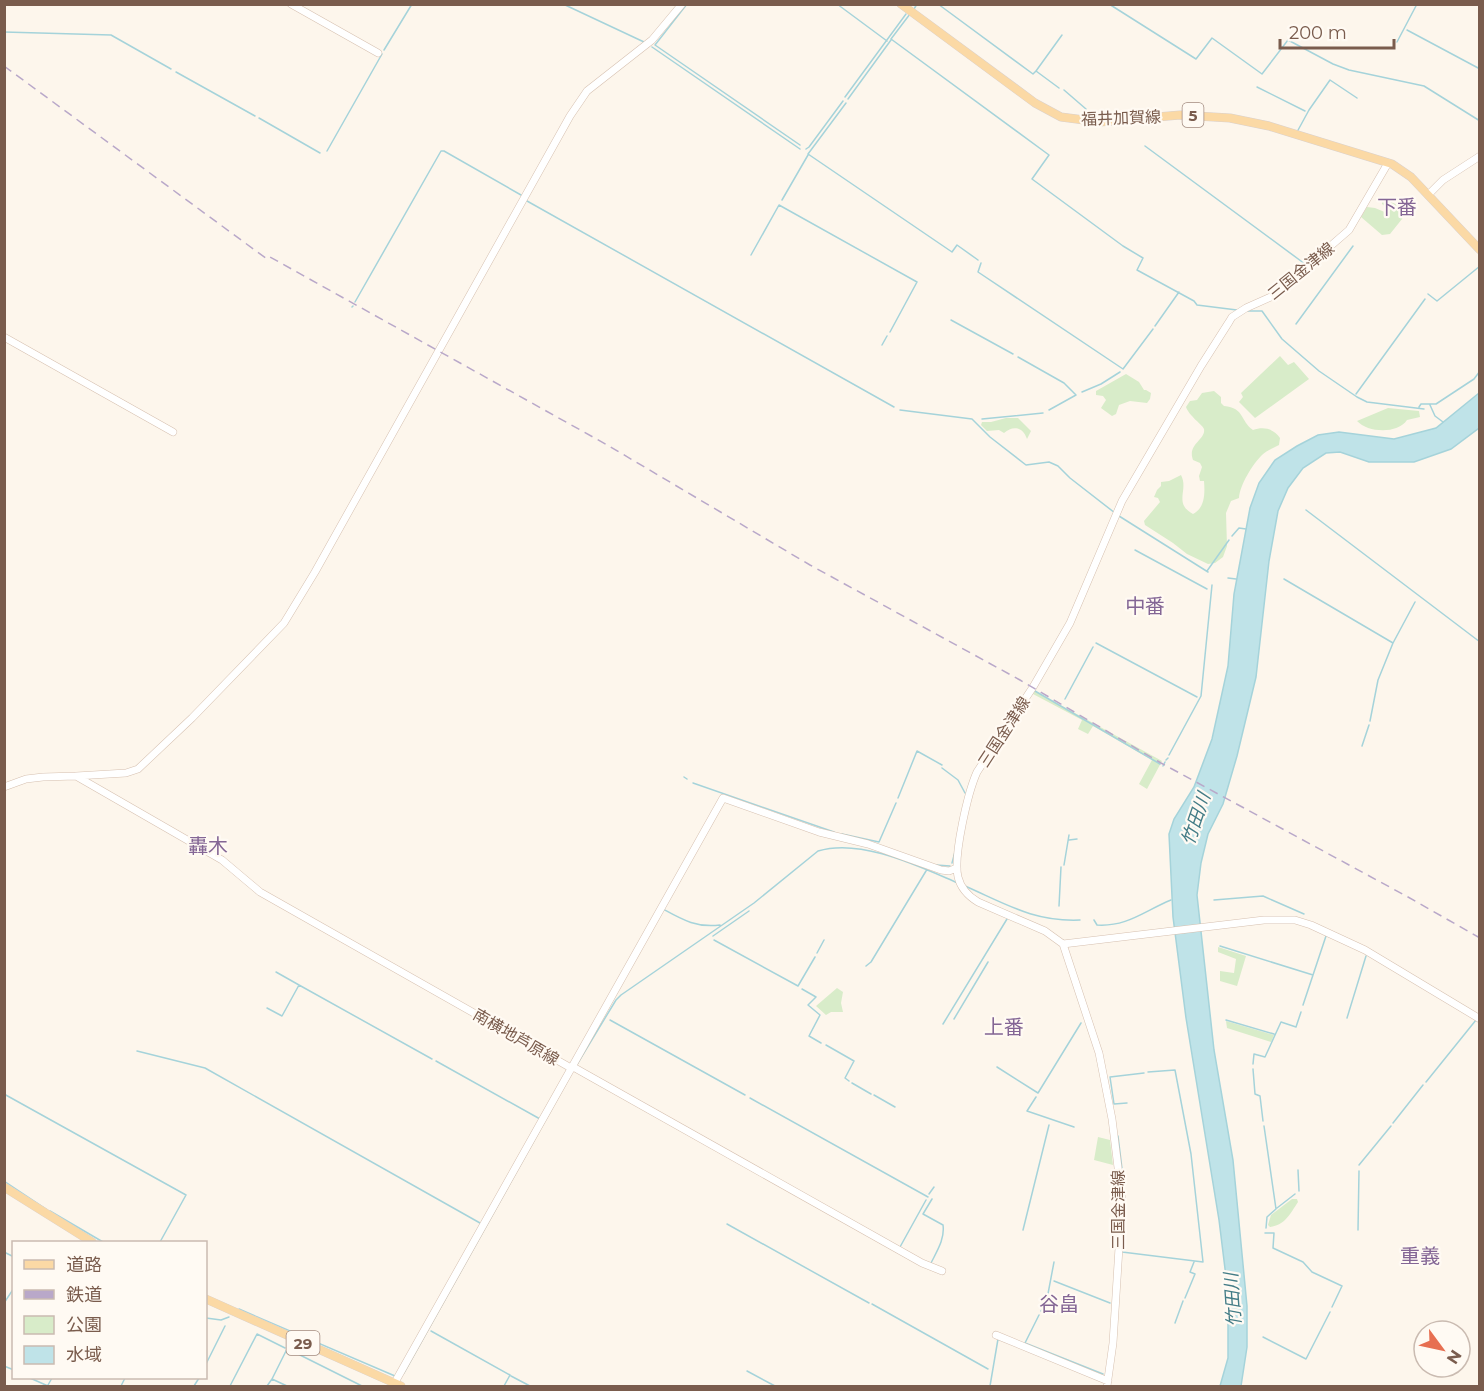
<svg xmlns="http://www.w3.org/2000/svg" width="1484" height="1391" font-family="Montserrat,'Noto Sans JP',sans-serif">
<rect width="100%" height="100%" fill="#fdf6ec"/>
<!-- green -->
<path fill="#d8ecc9" d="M 1382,197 L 1399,206 L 1398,203 L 1400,199 L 1409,197 L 1415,202 L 1409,208 L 1401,207 L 1404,211 L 1402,219 L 1390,234 L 1382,235 L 1361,217 L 1367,207 L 1375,208 L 1387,213 L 1389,212 L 1390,210 L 1382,204 Z
M 1280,356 L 1288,365 L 1294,362 L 1309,379 L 1255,418 L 1239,402 L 1243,397 L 1241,393 Z
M 1126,374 L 1139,382 L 1144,390 L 1146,390 L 1151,393 L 1150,399 L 1147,403 L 1130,401 L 1119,405 L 1116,414 L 1112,416 L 1101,408 L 1106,400 L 1103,396 L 1096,395 L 1096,391 Z
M 1214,391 L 1221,397 L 1221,403 L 1224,406 C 1245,408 1240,421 1253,430 C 1264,426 1274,429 1280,438 L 1279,445 C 1273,448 1266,451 1262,455 C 1252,465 1240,485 1239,498 L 1231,501 L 1226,513 L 1227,546 L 1223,557 L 1215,563 L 1208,564 L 1187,554 L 1173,543 L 1145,525 L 1144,521 L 1160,502 L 1158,498 L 1154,497 L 1157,490 L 1161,486 L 1161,482 L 1169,481 L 1181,475 C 1189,490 1173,503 1193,514 C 1205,508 1205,493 1204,481 L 1200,481 L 1199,476 L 1202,467 L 1200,463 L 1193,460 C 1187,444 1206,440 1204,429 C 1203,425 1189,416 1186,407 L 1190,401 L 1197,400 L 1202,393 Z
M 1388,408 L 1419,411 L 1420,417 L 1407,420 C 1398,434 1368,433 1357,421 Z
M 1006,418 L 1018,418 L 1031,431 L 1027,439 C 1023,427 1013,425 1004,433 L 999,430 L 987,431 L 981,425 L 982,422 L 991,422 Z
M 1035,691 L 1162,761 L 1147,789 L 1139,784 L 1152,760 L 1093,726 L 1088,734 L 1078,729 L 1082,720 L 1033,694 Z
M 1218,947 L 1246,956 L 1237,986 L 1220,981 L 1220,971 L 1234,973 L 1236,959 L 1218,952 Z
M 837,988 L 843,992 L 841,1003 L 843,1012 L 831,1012 L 826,1015 L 816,1006 Z
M 1226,1021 L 1274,1035 L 1271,1042 L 1227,1028 Z
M 1098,1137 L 1110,1140 L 1113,1165 L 1094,1160 Z
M 1292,1199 L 1297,1199 L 1298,1202 C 1290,1214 1285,1225 1270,1227 L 1268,1225 L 1271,1215 Z"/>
<!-- water -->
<path fill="#bfe3e8" stroke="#a5d3da" stroke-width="1.5" d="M 1479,393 L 1479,428 L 1451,449 L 1414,462 L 1369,462 L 1340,452 L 1326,453 L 1303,468 L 1288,488 L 1278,511 L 1269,561 L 1256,677 L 1237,756 L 1223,804 L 1208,834 L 1201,863 L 1197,895 L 1214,1050 L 1233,1160 L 1247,1306 L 1247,1347 L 1241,1386 L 1220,1386 L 1228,1358 L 1228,1293 L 1219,1220 L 1186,1018 L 1173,917 L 1169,834 L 1174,819 L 1194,787 L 1212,739 L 1228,666 L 1234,594 L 1250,508 L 1259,483 L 1275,460 L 1297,446 L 1318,435 L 1339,432 L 1394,439 L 1436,428 Z"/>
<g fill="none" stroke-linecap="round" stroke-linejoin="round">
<!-- stream -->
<path stroke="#a5d3da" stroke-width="1.5" d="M 563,4 L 644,42
M 687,4 L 655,45 L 800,145
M 837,4 L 887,41
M 938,4 L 1033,74 L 1036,71 L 1059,88
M 1109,4 L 1196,59 L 1212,38 L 1262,74 L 1288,40 L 1333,64 L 1349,70 L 1424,86 L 1480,121
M 914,9 L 917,4
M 910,14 L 891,39 L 1049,155 L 1032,179 L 1123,246 L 1143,258 L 1137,270 L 1194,301 L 1197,305 L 1237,310
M 1407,30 L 1480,69
M 4,32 L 111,35 L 171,69
M 1397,42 L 1417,4
M 652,47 L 800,149
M 384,50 L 412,4
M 1036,71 L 1062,35
M 176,72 L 255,116
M 1257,87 L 1305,111
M 1064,90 L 1086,109
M 845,97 L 906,14
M 848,99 L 891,40
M 846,103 L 808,154 L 952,252 L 957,245 L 978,260
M 259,118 L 320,153
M 1297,132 L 1309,110 L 1330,80 L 1357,98
M 1145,146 L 1305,264 L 1295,272
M 806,149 L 809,147 L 843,101
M 327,151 L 382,54
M 782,200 L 808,155
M 527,201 L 894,407
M 751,255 L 779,205 L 917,282 L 890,332
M 981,263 L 978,272 L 1123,369 L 1153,329
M 1428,294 L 1437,301 L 1480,266
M 355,302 L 441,151 L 444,151 L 521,195
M 352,307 L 353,306
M 1248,311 L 1262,311 L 1282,339 L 1319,371 L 1357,397 L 1367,402 L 1424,409
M 951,320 L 1013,354
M 1296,324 L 1353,246
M 1155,326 L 1179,292
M 882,345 L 887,336
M 1018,357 L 1064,383 L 1076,395 L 1049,410
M 1082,392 L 1101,384 L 1120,372
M 1356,394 L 1425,299
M 1430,405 L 1435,416 L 1443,422
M 1419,407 L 1421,404 L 1436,404 L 1474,379 L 1480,371
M 900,410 L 972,419 L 990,437 L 1026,465 L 1049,462 L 1058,466 L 1070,478 L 1115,513
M 982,419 L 1043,413
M 1306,510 L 1480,642
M 1119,516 L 1208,572
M 1232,536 L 1239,528 L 1246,529
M 1135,550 L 1207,589
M 1207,571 L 1229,540
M 1228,578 L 1236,579
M 1284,579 L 1393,643
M 1096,643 L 1197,697
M 1035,691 L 1160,764
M 1065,699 L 1093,647
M 1370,721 L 1378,680 L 1393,643 L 1415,602
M 1362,746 L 1369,725
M 1169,755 L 1201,696 L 1212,585
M 1166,760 L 1168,758
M 1163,766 L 1165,762
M 942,768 L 958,780 L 965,793
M 684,777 L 687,779
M 693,783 L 834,832
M 898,798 L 917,751 L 942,765
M 842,834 L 879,842 L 896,803
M 1069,840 L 1077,839
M 952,863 L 955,852
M 936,865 L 950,866
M 1064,865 L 1069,835
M 965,886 C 1006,904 1034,922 1080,920
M 1214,900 L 1263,896 L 1304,914
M 1059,906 L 1061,867
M 663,909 C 683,920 697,928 720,925
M 1094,920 L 1097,925 C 1127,927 1144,911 1171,900
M 713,936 L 749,911
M 714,940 L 798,986 L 815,957
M 1220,946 L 1313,975
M 817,953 L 824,940
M 866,966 L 871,962 L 926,871
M 299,985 L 432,1059
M 802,989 L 816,997 L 808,1005 L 820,1015 L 809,1036 L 821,1043
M 1303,1005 L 1326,936
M 267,1008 L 282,1016 L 299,985 L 276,972
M 1347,1018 L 1366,956
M 954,1019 L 988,962
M 610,1020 L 745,1095
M 1226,1020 L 1274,1034
M 943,1024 L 1007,919
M 826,1045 L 854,1061 L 845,1078 L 849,1081
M 137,1051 L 205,1068 L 480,1223
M 436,1061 L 540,1119
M 1253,1064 L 1254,1054 L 1265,1057 L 1281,1022 L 1296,1027 L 1301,1012
M 576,1066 L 616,1000 L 621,995 L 754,903 L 818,851 C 861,838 918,866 958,883
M 997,1067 L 1038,1093 L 1081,1023
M 1253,1069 L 1255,1094 L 1260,1096 L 1263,1121
M 1426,1082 L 1476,1020
M 852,1083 L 871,1094
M 4,1094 L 186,1195 L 160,1242
M 874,1095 L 895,1107
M 1036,1097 L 1027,1111 L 1074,1127
M 750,1098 L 928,1197
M 1127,1103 L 1114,1104 L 1110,1077 L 1144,1073
M 1393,1123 L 1423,1085
M 1264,1126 L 1276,1209 L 1267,1217 L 1266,1228
M 1118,1136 L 1124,1185
M 1359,1165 L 1391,1126
M 1298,1170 L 1299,1191
M 4,1181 L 46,1209
M 929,1194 L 934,1187
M 1277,1208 L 1295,1194
M 50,1211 L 103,1242
M 727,1224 L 869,1303
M 1023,1230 L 1049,1125
M 1358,1230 L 1359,1171
M 1265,1233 L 1274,1233 L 1273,1248 L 1303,1262 L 1312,1272 L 1342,1286 L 1332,1307
M 900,1247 L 926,1200
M 1123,1249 L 1125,1210
M 4,1252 L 14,1257
M 1122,1252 L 1203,1262 L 1191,1154 L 1175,1070 L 1148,1072
M 931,1263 C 937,1251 945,1239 943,1225 L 923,1214 L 932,1199
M 1054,1281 L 1110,1303
M 1185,1298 L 1195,1274 L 1190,1272 L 1194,1262
M 4,1303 L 14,1288
M 872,1304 L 988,1369
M 239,1309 L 395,1376
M 1041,1311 L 1047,1299 L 1054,1262
M 1039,1315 L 1025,1343 L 1103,1374
M 206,1318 L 221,1320 L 229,1317
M 1175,1323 L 1183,1301
M 431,1331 L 510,1375 L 504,1386
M 1263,1337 L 1306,1359 L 1330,1312
M 289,1346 L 290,1344
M 290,1350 L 362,1386
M 206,1364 L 225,1326
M 4,1366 L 14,1370
M 747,1371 L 775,1386
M 404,1373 L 569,1078
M 511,1376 L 530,1386
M 30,1378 L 48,1386
M 272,1379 L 287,1349
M 48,1385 L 52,1378
M 121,1386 L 125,1378
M 194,1386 L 199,1378
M 230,1386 L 257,1334 L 285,1348
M 267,1386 L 272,1379 L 287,1386
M 990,1386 L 998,1339 L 1000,1340"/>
<!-- secondary casing -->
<g stroke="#d6c0b0" stroke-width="8">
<path id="secondary" d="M 291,4 L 378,53
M 1428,195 L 1443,180 L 1480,156
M 4,337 L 173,432
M 76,776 L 126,773 L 138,769 L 192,718 L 284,623 L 315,572 L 570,116 L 587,91 L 652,40 L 682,4
M 4,787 L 26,779 L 43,777 L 76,776 L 222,860 L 260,892 L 571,1068
M 1063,944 L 1264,920 L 1295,920 L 1311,925 L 1365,950 L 1480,1019
M 571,1068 L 575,1068 L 922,1263 L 942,1271
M 996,1335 L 1108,1381
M 394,1384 L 723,798 L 819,832 L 868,844 L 941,870 L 949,871 L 957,868
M 1107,1386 L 1113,1343 L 1122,1200 L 1112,1119 L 1099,1053 L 1063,944 L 1045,931 L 978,902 C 968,896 961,889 958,877 C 953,856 968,792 977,772 L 1033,687 L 1070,623 L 1122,501 L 1201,366 L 1229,322 L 1232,317 L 1246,308 L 1273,296 L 1349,230 L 1388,163"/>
</g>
<!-- primary casing -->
<g stroke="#dad1cd" stroke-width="9">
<path id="primary" d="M 901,4 L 1035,103 L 1061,117 L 1100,122 L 1180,115 L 1230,118 L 1269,126 L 1392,164 L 1411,177 L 1480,250
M 4,1187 L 92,1242
M 206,1299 L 401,1386"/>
</g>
<!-- secondary -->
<use href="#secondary" stroke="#fff" stroke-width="7"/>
<!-- primary -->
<use href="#primary" stroke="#fbd9a5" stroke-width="8"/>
<!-- rail -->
<path stroke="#b9a8c9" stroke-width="1.5" stroke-dasharray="9 6" stroke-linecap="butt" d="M 4,66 L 267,259 L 270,257 L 609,446 L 810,565 L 1020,680 L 1161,763 L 1408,897 L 1480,938"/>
</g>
<g text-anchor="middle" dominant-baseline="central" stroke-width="4.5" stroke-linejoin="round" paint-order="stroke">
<!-- shield labels -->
<g fill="#fffaf3" stroke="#a28b7f" stroke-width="1.5">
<rect x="1182.5" y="103" width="21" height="24" rx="4.5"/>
<rect x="286.5" y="1331" width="33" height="24" rx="4.5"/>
</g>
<g font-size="15" font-weight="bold" fill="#7a5c4d">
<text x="1193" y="115">5</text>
<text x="303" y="1343">29</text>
</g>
<!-- street labels -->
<g font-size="16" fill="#7a5c4d" stroke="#fffaf3">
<text transform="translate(1121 118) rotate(-2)">福井加賀線</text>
<text transform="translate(1301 271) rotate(-39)">三国金津線</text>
<text transform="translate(1004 732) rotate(-57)">三国金津線</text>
<text transform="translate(516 1037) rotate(30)">南横地芦原線</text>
<text transform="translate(1118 1210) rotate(-90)">三国金津線</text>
</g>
<!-- water labels -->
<g font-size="18" font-style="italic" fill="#437c86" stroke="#fffaf3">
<text transform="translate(1196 819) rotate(-71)">竹田川</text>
<text transform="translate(1233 1300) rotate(-94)">竹田川</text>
</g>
<!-- quarter labels -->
<g font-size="20" fill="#846695" stroke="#fffaf3">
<text x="1397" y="207">下番</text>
<text x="1145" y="606">中番</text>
<text x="208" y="846">轟木</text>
<text x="1004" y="1027">上番</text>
<text x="1420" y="1256">重義</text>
<text x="1059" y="1304">谷畠</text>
</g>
</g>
<!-- border -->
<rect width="1484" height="1391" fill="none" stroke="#7a5c4d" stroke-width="12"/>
<!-- legend -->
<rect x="12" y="1241" width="195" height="138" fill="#fffaf3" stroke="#cabbb1" stroke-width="1.5"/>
<rect x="24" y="1260" width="30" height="9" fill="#fbd9a5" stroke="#cabbb1" stroke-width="1.5"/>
<text x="66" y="1271" font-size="18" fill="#7a5c4d">道路</text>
<rect x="24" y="1290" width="30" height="9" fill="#b9a8c9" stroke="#cabbb1" stroke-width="1.5"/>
<text x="66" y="1301" font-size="18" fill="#7a5c4d">鉄道</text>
<rect x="24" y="1316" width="30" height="18" fill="#d8ecc9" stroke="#cabbb1" stroke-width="1.5"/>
<text x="66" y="1331" font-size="18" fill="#7a5c4d">公園</text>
<rect x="24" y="1346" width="30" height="18" fill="#bfe3e8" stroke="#cabbb1" stroke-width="1.5"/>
<text x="66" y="1361" font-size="18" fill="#7a5c4d">水域</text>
<!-- north arrow -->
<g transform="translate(1442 1349) rotate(123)"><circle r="28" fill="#fffaf3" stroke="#cabbb1" stroke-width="1.5"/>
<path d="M0-4.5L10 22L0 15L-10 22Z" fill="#e76f51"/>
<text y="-9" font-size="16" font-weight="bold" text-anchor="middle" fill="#7a5c4d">N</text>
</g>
<!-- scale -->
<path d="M1280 39v9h114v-9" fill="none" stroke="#7a5c4d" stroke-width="3"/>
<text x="1289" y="39" font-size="18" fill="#7a5c4d" stroke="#fffaf3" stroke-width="4.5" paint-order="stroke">200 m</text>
</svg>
